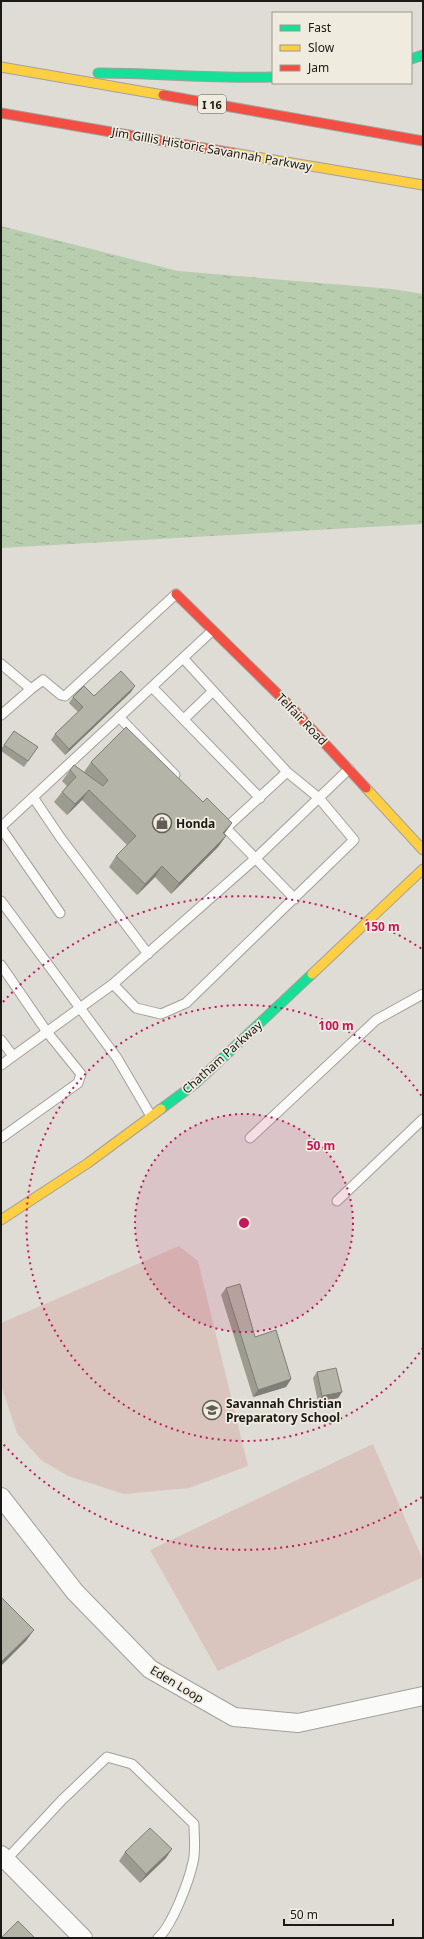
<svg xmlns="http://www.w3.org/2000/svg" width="424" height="1939" font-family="'Noto Sans',sans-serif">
<defs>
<pattern id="water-ripples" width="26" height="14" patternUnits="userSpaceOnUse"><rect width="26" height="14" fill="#b7cdad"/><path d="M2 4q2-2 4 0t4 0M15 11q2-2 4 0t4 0" fill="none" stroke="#9daf94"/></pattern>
</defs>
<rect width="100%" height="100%" fill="#dfdcd6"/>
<!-- park -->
<path fill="#d9c4be" d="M 179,1246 L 198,1261 L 248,1466 L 189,1488 L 124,1494 L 68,1476 L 41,1460 L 17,1433 L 1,1385 L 1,1323 Z
M 373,1444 L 423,1560 L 423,1577 L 218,1671 L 150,1550 Z"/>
<!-- water -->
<path fill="url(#water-ripples)" d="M 1,226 L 178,271 L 392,289 L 423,294 L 423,524 L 1,548 Z"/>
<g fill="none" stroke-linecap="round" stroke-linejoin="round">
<!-- lane casing -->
<g stroke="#a2a09b" stroke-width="11">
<path id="lane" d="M 1,664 L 31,689 L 43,680 L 61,695 L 65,696 L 176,594
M 152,687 L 260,798
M 1,715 L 31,689
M 119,717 L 175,775
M 184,719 L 213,691
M 33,797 L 60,837 L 148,954
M 219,821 L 295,899
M 1,827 L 212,631
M 1,828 L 60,913
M 226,828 L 287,772
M 1,901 L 117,1058 L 151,1116
M 1,965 L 47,1032 L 81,1074 L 78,1083 L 1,1138
M 113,984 L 136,1008 L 161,1014 L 186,1003 L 354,840 L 319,798 L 287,772 L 183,658
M 1,1040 L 13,1056
M 1,1065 L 113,984 L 255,859 L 349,769
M 250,1138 L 376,1020 L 423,994
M 337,1201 L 423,1119
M 5,1861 L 62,1800 L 107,1757 L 132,1764 L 194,1824 C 194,1836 196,1851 193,1862 C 189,1881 172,1926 158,1938"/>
</g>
<!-- street casing -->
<g stroke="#a2a09b" stroke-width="20">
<path id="street" d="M 1,1497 L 75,1592 L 150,1669 L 234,1717 L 298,1723 L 423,1696
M 1,1855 L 83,1938"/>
</g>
<!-- fast casing -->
<g stroke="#a2a09b" stroke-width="11">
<path id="fast" d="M 411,59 L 423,55
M 98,73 C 156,73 215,79 273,77
M 161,1109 L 196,1083 L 312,974"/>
</g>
<!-- slow casing -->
<g stroke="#a2a09b" stroke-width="11">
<path id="slow" d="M 1,67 L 163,95
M 233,153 L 423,185
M 366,788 L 423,850
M 312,974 L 423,869
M 1,1220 L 88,1163 L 161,1109"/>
</g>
<!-- jam casing -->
<g stroke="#a2a09b" stroke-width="11">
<path id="jam" d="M 163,95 L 423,141
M 1,113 L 233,153
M 176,594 L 293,709 L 366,788"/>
</g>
<!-- lane -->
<use href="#lane" stroke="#fafaf9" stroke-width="9"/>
<!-- street -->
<use href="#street" stroke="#fafaf9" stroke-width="18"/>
<!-- fast -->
<use href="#fast" stroke="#16e098" stroke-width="9"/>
<!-- slow -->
<use href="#slow" stroke="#ffcf43" stroke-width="9"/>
<!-- jam -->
<use href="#jam" stroke="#f24e42" stroke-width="9"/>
</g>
<!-- wall -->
<path fill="#9c9b90" d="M 131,692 L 65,755 L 51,740 L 55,734 L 78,712 L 69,703 L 73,697 L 94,696 Z
M 14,731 L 38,747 L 24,767 L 1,751 L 1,749 Z
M 91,762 L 203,802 L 232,823 L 224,834 L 226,836 L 218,847 L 171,894 L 155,877 L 137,895 L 109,867 L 116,856 L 127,845 L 82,800 L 67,815 L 54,802 L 62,792 L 67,786 L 62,781 L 70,770 L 84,772 Z
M 226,1288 L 255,1337 L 291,1379 L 286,1387 L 253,1397 L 221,1295 Z
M 317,1372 L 342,1392 L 338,1398 L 318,1402 L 313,1378 Z
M 125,1852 L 166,1858 L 140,1883 L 119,1861 Z"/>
<!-- shaded-wall -->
<path fill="#7f7e76" d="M 135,686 L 131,692 L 65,755 L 69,749 Z
M 89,790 L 82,800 L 67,815 L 75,804 Z
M 232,823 L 224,834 L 223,833 Z
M 226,836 L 218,847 L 171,894 L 179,883 Z
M 162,866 L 155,877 L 137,895 L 145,884 Z
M 291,1379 L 286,1387 L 253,1397 L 258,1390 Z
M 342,1392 L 338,1398 L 318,1402 L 322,1396 Z
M 34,1630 L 26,1641 L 1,1666 L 1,1662 Z
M 172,1849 L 166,1858 L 140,1883 L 146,1874 Z"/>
<!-- building -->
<path fill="#b5b4a8" stroke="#7f7e76" d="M 121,671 L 135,686 L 69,749 L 55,734 L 83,707 L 73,697 L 84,686 L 94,696 Z
M 126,727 L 203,802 L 207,798 L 232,823 L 223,833 L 226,836 L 179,883 L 162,866 L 145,884 L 116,856 L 136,836 L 89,790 L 75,804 L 62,792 L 76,777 L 70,770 L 74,765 L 103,786 L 108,780 L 91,762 Z
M 14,731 L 38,747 L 28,761 L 4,745 Z
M 240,1284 L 255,1337 L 276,1330 L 291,1379 L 258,1390 L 226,1288 Z
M 336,1368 L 342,1392 L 322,1396 L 317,1372 Z
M 1,1597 L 34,1630 L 1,1662 Z
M 150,1828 L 172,1849 L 146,1874 L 125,1852 Z
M 18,1921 L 35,1938 L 1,1938 Z"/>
<!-- distance rings -->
<circle cx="244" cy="1223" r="109" fill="#c2185b" fill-opacity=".12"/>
<g fill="none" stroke="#c2185b" stroke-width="2" stroke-dasharray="2 4">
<circle cx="244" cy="1223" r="109"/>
<path d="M423 1348A218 218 0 1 1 423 1098"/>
<path d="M422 1497A327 327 0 0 1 3 1444M3 1002A327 327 0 0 1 422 949"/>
</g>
<!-- icons -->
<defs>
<g id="shop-ring" transform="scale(1)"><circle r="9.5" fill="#f0ebdf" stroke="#605d59" stroke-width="1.5"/><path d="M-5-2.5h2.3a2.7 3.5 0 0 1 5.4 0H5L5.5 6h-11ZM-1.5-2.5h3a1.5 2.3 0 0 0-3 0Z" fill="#605d59"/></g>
<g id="school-ring" transform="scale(1)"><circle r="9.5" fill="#f0ebdf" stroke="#605d59" stroke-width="1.5"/><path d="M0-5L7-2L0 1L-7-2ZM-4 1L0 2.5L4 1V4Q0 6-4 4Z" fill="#605d59"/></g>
</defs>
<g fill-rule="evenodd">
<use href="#shop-ring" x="162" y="823"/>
<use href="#school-ring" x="212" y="1410"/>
</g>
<g text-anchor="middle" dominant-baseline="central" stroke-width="3.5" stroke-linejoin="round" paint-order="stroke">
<!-- shield labels -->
<rect fill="#f0ebdf" stroke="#5b5852" stroke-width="1" x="198" y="95" width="28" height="18" rx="3"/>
<g font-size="11" font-weight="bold" fill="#1b1915">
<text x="212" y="104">I 16</text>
</g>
<!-- street labels -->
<g font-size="12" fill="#1b1915" stroke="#f0ebdf">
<text transform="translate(212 149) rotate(10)">Jim Gillis Historic Savannah Parkway</text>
<text transform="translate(302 719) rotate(46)">Telfair Road</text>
<text transform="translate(222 1057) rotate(-42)">Chatham Parkway</text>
<text transform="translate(177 1684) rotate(31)">Eden Loop</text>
</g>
<!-- poi labels -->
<g font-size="12" font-weight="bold" fill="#1b1915" stroke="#f0ebdf" text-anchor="start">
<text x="176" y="823">Honda</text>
<text x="226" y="1403">Savannah Christian<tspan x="226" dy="14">Preparatory School</tspan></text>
</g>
</g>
<circle cx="244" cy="1223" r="6" fill="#c2185b" stroke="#f0ebdf" stroke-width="2"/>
<g font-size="12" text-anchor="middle" font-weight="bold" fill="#c2185b" stroke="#f0ebdf" stroke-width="3.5" stroke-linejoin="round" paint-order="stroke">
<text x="382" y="931">150 m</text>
<text x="336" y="1030">100 m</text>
<text x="321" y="1150">50 m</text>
</g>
<!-- border -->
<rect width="424" height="1939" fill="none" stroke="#1b1915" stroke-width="4"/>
<!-- legend -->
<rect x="272" y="12" width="140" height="72" fill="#f0ebdf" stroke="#9b978e"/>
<rect x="280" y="25" width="20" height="6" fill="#16e098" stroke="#9b978e"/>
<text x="308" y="32" font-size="12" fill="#1b1915">Fast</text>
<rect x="280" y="45" width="20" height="6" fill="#ffcf43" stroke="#9b978e"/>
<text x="308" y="52" font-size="12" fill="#1b1915">Slow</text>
<rect x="280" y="65" width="20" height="6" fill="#f24e42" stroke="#9b978e"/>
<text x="308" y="72" font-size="12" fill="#1b1915">Jam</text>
<!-- scale -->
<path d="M284 1919v6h109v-6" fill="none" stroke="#1b1915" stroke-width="2"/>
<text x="290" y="1919" font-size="12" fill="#1b1915" stroke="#f0ebdf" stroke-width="3" paint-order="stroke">50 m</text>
</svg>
